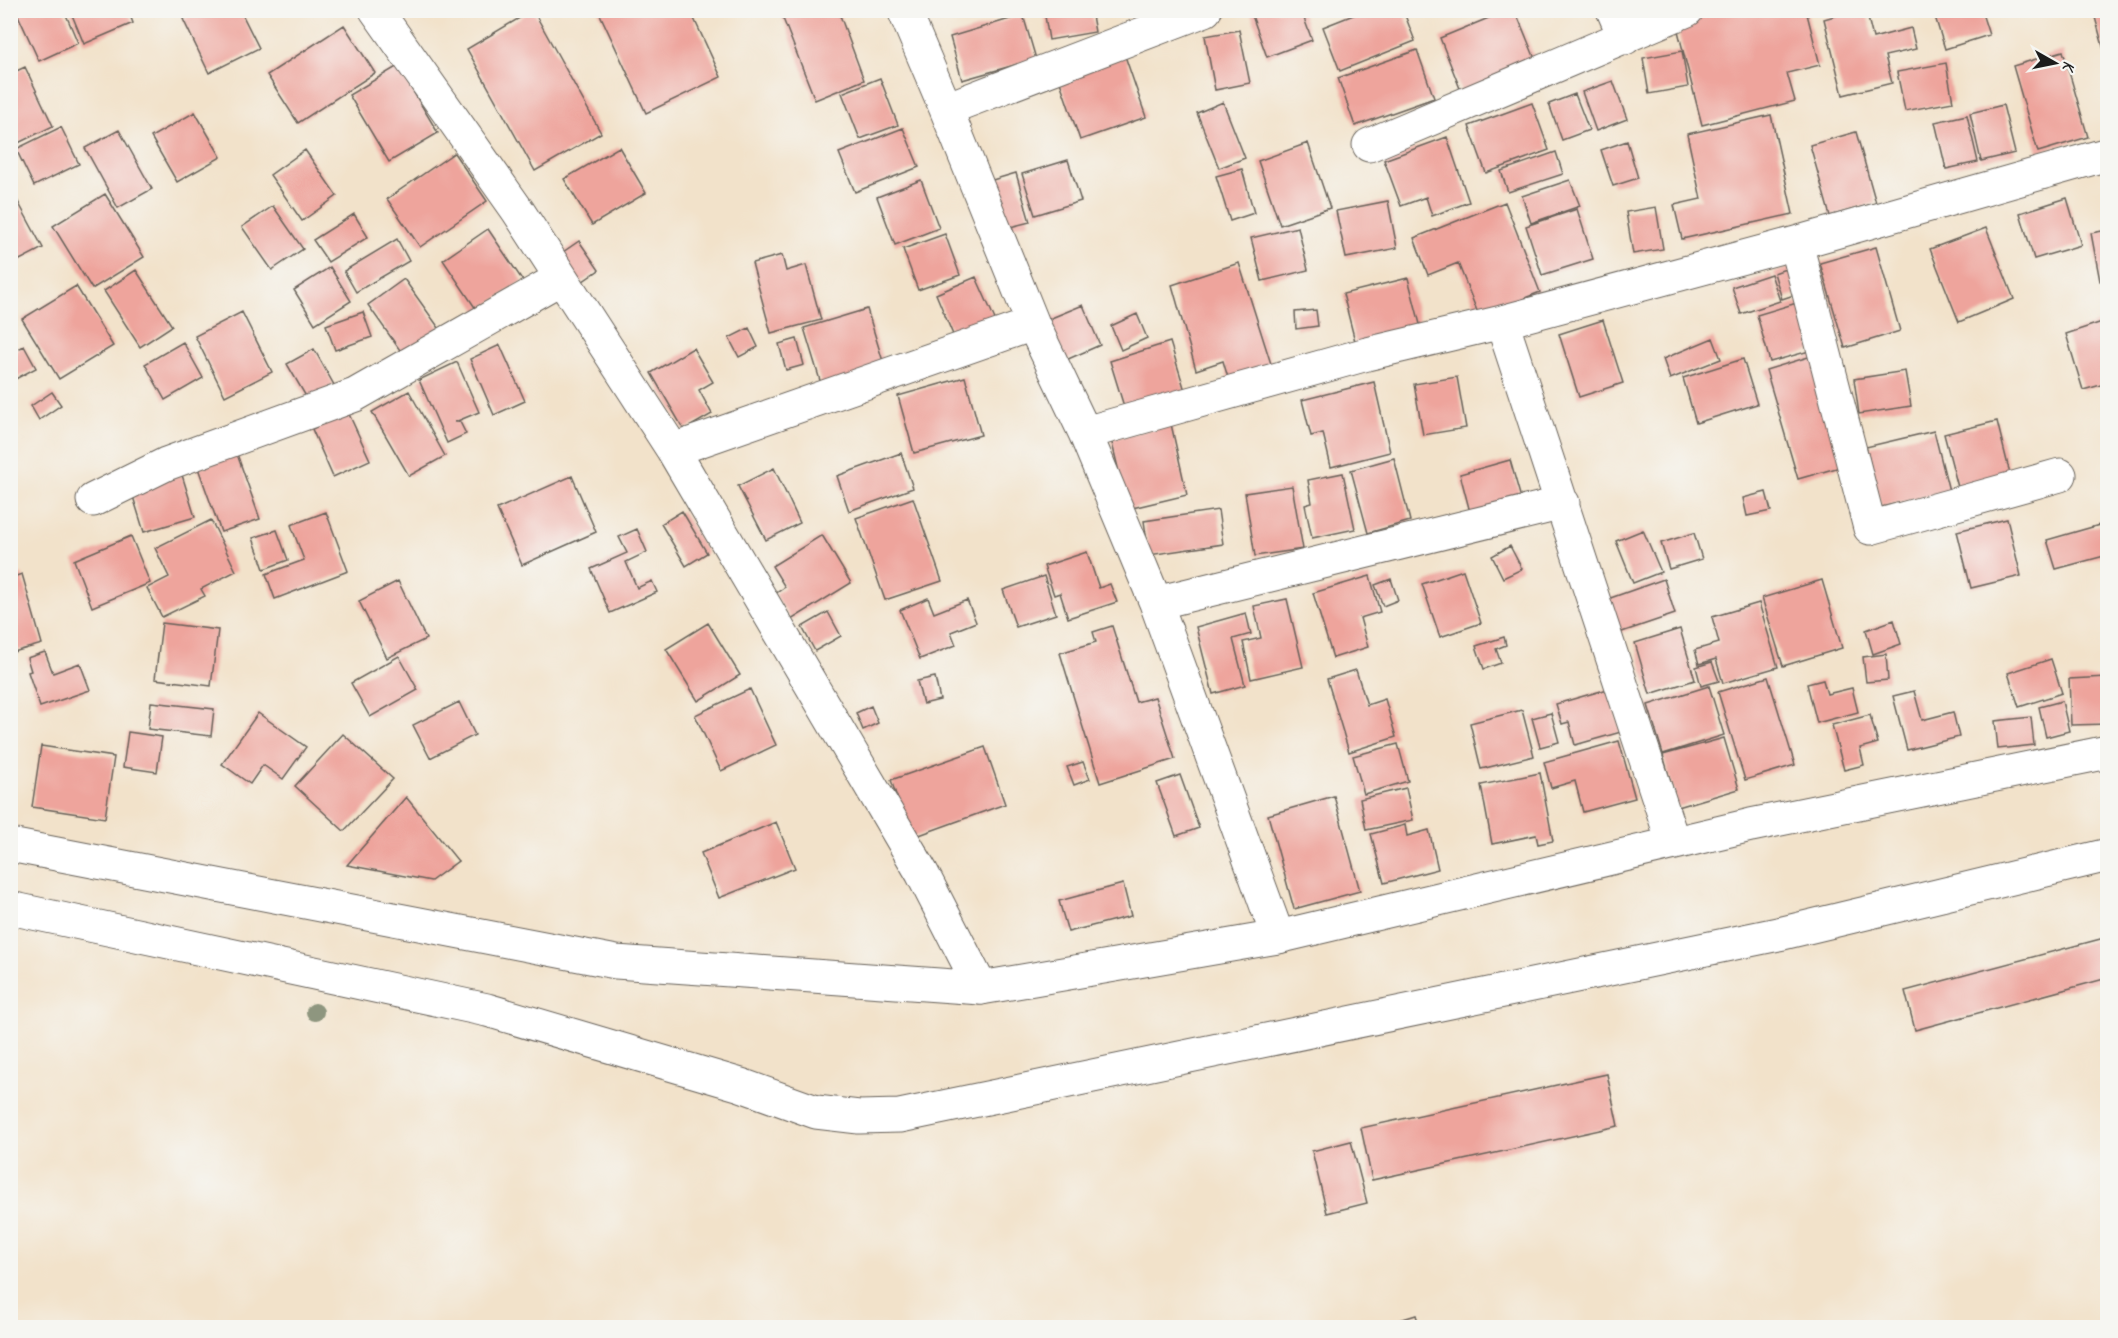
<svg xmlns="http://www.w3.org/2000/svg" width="2118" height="1338" font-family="Caveat,sans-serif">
<rect width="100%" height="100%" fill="#f6f6f2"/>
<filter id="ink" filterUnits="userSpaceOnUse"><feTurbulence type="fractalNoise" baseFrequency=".0167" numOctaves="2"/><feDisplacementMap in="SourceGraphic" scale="12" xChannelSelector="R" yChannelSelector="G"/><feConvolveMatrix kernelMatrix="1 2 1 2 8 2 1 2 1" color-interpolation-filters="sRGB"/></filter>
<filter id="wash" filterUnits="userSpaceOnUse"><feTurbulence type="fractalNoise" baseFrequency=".008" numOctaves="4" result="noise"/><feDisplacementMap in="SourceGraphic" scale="24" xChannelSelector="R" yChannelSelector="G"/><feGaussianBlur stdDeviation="1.35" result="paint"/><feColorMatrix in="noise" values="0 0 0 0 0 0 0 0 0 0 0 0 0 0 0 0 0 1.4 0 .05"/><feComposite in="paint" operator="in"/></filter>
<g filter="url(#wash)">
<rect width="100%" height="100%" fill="#f2e2ca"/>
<g id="blocks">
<!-- building -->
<path fill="#eea49c" d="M 23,10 L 64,10 L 78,43 L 39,61 L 17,13 Z
M 70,10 L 128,10 L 133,23 L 84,44 Z
M 201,10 L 240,10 L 259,48 L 209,73 L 183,19 Z
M 533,10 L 601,133 L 535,171 L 467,49 Z
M 598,10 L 690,10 L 721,77 L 646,113 Z
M 795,10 L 838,10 L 864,80 L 815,100 L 782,16 Z
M 1044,10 L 1091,10 L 1095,32 L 1049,40 Z
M 1250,10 L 1301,10 L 1312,40 L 1267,57 Z
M 1366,10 L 1403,10 L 1415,41 L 1340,71 L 1323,27 Z
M 1508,10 L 1515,10 L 1538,66 L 1463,96 L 1440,38 Z
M 1724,10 L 1806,10 L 1820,65 L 1787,73 L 1795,101 L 1702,125 L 1676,23 Z
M 1855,10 L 1866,10 L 1873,38 L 1911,28 L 1916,49 L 1885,56 L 1892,83 L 1843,95 L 1824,19 Z
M 1933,10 L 1981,10 L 1989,35 L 1945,49 Z
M 2093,10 L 2108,10 L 2108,49 L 2104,50 Z
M 1023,15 L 1036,59 L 962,80 L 950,37 Z
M 344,25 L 375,73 L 298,123 L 267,75 Z
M 1239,30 L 1250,83 L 1215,90 L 1205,36 Z
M 1417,50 L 1434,98 L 1355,126 L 1338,78 Z
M 1682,51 L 1688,87 L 1649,94 L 1643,58 Z
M 2063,51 L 2088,137 L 2038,152 L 2013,66 Z
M 1125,56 L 1146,117 L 1080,140 L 1059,79 Z
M 1946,63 L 1953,102 L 1905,111 L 1897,72 Z
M 398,66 L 438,133 L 389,162 L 349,95 Z
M 25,67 L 53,126 L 10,147 L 10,74 Z
M 880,78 L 898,125 L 860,139 L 842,93 Z
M 1613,81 L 1627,119 L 1596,131 L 1582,92 Z
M 1575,94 L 1589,130 L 1562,140 L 1549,104 Z
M 1223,102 L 1245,158 L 1219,168 L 1197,113 Z
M 1532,103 L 1549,150 L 1486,173 L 1469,126 Z
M 2003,105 L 2015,153 L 1981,161 L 1970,113 Z
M 195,112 L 221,157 L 177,182 L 151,137 Z
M 1771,115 L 1793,214 L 1682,239 L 1674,205 L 1701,199 L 1687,134 Z
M 1967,115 L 1978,162 L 1946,169 L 1935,122 Z
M 61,127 L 79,164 L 34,186 L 16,149 Z
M 903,128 L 919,167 L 855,192 L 839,153 Z
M 119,130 L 152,189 L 118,208 L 85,148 Z
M 1856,132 L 1876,203 L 1830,216 L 1810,145 Z
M 1447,137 L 1469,202 L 1432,216 L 1426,197 L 1401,206 L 1384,160 Z
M 1627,141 L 1638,178 L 1613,186 L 1601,150 Z
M 1308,143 L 1330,208 L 1280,225 L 1258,161 Z
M 619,147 L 646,193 L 592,225 L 564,179 Z
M 305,150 L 337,196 L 302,221 L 270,175 Z
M 1556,152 L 1563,174 L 1508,192 L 1501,171 Z
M 454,153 L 487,201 L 420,247 L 387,199 Z
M 1068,160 L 1081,201 L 1035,215 L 1022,174 Z
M 1242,169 L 1254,213 L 1230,221 L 1216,176 Z
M 1016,173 L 1030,222 L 1002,229 L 989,181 Z
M 921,180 L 939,228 L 895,245 L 877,197 Z
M 1570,180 L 1580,206 L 1531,223 L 1522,196 Z
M 10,187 L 43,248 L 10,265 Z
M 105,194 L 144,257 L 92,289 L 53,226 Z
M 2067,198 L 2081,245 L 2034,259 L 2020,213 Z
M 1388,201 L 1397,248 L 1346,258 L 1336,211 Z
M 1505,202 L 1540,292 L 1479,316 L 1458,263 L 1428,275 L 1414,238 Z
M 273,206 L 303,249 L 272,270 L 242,227 Z
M 1656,207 L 1663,249 L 1633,254 L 1626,212 Z
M 1577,209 L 1593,259 L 1542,275 L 1526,226 Z
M 354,214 L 368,237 L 328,262 L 313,240 Z
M 1298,227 L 1308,270 L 1262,281 L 1251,238 Z
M 1986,228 L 2014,299 L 1959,322 L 1930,249 Z
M 488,229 L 523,281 L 478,312 L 443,260 Z
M 2108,230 L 2108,280 L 2100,281 L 2091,233 Z
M 945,234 L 960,275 L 918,290 L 903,249 Z
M 397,239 L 409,261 L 356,292 L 344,271 Z
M 579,241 L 599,270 L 570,290 L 550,261 Z
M 1876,247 L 1900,331 L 1845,348 L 1820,263 Z
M 782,255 L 786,271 L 806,265 L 821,320 L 771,333 L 752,263 Z
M 1239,263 L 1272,367 L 1229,381 L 1223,361 L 1196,370 L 1172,285 Z
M 1794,266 L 1803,292 L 1782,299 L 1774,273 Z
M 330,267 L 351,301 L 315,324 L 294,290 Z
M 136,270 L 172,326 L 140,347 L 104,291 Z
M 1771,274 L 1780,301 L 1741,314 L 1732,287 Z
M 976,277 L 997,324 L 956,342 L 936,294 Z
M 1408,278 L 1422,332 L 1357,349 L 1343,294 Z
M 404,279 L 439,328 L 402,353 L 368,305 Z
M 76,286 L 113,346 L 59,379 L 22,319 Z
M 1800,302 L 1813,350 L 1770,362 L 1757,315 Z
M 1083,305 L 1100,345 L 1066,360 L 1049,319 Z
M 867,309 L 885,368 L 822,387 L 804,328 Z
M 1316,310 L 1318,326 L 1296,329 L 1295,312 Z
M 242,312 L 272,372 L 225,396 L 195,336 Z
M 363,312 L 372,337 L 335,350 L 326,325 Z
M 1137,314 L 1147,338 L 1121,350 L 1111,326 Z
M 1603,320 L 1623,383 L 1579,397 L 1559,334 Z
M 2108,320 L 2108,383 L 2083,390 L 2066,334 Z
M 749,328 L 758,347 L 739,357 L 729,338 Z
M 1713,338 L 1721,359 L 1670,379 L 1663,359 Z
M 797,339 L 804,365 L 786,370 L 779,344 Z
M 183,342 L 203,378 L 165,400 L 145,364 Z
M 1170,342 L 1186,394 L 1126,413 L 1110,361 Z
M 500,345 L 525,401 L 494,415 L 470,359 Z
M 24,346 L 36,368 L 10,382 L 10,353 Z
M 693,348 L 713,382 L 699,390 L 712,414 L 684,430 L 651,373 Z
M 314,349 L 334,385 L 308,400 L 287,364 Z
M 1815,355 L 1847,465 L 1798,479 L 1766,370 Z
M 1743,359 L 1757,404 L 1696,423 L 1683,378 Z
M 457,362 L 479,412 L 455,422 L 460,422 L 466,434 L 447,443 L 419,380 Z
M 1905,371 L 1911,406 L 1859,414 L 1854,379 Z
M 965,377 L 981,435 L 914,453 L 898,396 Z
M 1457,377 L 1466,428 L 1423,435 L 1414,384 Z
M 1374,382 L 1390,452 L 1331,467 L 1323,433 L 1311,436 L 1302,400 Z
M 409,391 L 445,456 L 409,476 L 372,412 Z
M 52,392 L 61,405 L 39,420 L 31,406 Z
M 348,412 L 370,460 L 333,477 L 312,429 Z
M 1997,421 L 2011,478 L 1959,491 L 1944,434 Z
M 1171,424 L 1187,495 L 1128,509 L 1111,439 Z
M 1934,431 L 1949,491 L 1881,507 L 1866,447 Z
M 901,453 L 913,488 L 849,511 L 837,476 Z
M 237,454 L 260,519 L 221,532 L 198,468 Z
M 1394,458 L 1410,521 L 1368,533 L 1351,470 Z
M 1510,460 L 1522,502 L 1471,516 L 1460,474 Z
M 774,468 L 800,523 L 766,540 L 738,486 Z
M 1343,473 L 1355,529 L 1312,538 L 1305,505 L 1312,503 L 1308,480 Z
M 182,475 L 195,517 L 144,532 L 131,490 Z
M 572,476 L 596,532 L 522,565 L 497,509 Z
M 1292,486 L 1303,549 L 1255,556 L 1245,493 Z
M 1766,492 L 1771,511 L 1747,516 L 1743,498 Z
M 913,498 L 942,581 L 885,600 L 856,518 Z
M 1218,510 L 1223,544 L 1149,555 L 1144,521 Z
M 682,511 L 707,553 L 686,566 L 661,524 Z
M 326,512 L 348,571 L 275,599 L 266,574 L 304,560 L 291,525 Z
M 2007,519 L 2021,576 L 1971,588 L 1957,531 Z
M 211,520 L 236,571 L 201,589 L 205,596 L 162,617 L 147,588 L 169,577 L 155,548 Z
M 2103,524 L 2108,541 L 2108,555 L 2056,569 L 2047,540 Z
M 637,529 L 647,552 L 626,562 L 637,588 L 652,581 L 657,592 L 610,613 L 591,569 L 627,553 L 619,537 Z
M 277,530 L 288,560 L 264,569 L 253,538 Z
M 1643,530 L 1661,572 L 1633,583 L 1616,541 Z
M 1694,533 L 1702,559 L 1669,569 L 1661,543 Z
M 822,535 L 851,583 L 791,620 L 775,594 L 785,587 L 772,566 Z
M 131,536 L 150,583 L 92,607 L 74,560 Z
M 1510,546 L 1522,569 L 1503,578 L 1492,556 Z
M 1087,552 L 1099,588 L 1110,584 L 1117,602 L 1068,618 L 1060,593 L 1054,595 L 1044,566 Z
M 1463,570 L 1481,623 L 1440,637 L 1422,584 Z
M 22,574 L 42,644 L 10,653 L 10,578 Z
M 1044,576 L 1056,614 L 1016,627 L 1003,590 Z
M 1370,576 L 1380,612 L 1360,618 L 1368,647 L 1333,658 L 1313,593 Z
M 1391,579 L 1398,600 L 1383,606 L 1375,585 Z
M 1664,579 L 1675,614 L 1613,635 L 1602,601 Z
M 1822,580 L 1842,648 L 1783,666 L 1762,598 Z
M 398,581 L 426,639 L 387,658 L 359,601 Z
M 928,598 L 934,613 L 967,600 L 976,622 L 951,632 L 956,645 L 920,659 L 900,610 Z
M 1287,599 L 1303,667 L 1251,679 L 1243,642 L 1261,638 L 1254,606 Z
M 1759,603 L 1778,667 L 1723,683 L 1716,659 L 1699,664 L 1695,650 L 1719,643 L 1712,617 Z
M 828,612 L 841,636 L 815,651 L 802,627 Z
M 1246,613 L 1251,634 L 1233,639 L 1245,685 L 1213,694 L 1196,627 Z
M 1894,620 L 1901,644 L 1873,654 L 1866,630 Z
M 162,623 L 218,630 L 211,686 L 155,679 Z
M 708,623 L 740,675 L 698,701 L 666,649 Z
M 1112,626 L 1136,702 L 1155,697 L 1175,759 L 1100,783 L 1060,653 L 1096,642 L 1093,632 Z
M 1680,629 L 1695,680 L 1650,694 L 1635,643 Z
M 1504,637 L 1506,645 L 1496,649 L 1501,663 L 1484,669 L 1476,646 Z
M 45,652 L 53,673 L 80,663 L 90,690 L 40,707 L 28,672 L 31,671 L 27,658 Z
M 1886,654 L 1888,680 L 1866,682 L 1863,657 Z
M 399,656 L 418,690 L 370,717 L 351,683 Z
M 2051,659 L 2062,693 L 2019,707 L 2008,673 Z
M 1712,662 L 1719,681 L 1701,686 L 1696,667 Z
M 1356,670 L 1367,705 L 1385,699 L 1396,737 L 1349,752 L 1327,679 Z
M 935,677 L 940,700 L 923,704 L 917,681 Z
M 1768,677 L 1795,765 L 1745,780 L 1718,692 Z
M 2107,677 L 2108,724 L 2071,725 L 2069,679 Z
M 1823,680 L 1827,694 L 1852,688 L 1858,712 L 1817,723 L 1807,684 Z
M 1709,686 L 1724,735 L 1663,754 L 1648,705 Z
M 750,689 L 776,745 L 721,771 L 695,715 Z
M 1608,689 L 1621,732 L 1575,745 L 1569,722 L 1562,724 L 1556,704 Z
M 1914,691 L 1922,720 L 1953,712 L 1959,737 L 1907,750 L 1893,696 Z
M 2062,701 L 2069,731 L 2046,737 L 2039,707 Z
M 151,702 L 214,709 L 211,736 L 148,729 Z
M 459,702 L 475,735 L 430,758 L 413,725 Z
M 871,706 L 878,723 L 863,730 L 856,713 Z
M 1522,710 L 1534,756 L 1481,769 L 1470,723 Z
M 258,713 L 306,747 L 283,779 L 263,765 L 250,784 L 222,764 Z
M 1551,713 L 1559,742 L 1540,747 L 1532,718 Z
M 1870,715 L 1878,743 L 1860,748 L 1864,765 L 1844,770 L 1832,725 Z
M 2031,717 L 2034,745 L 1998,749 L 1995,721 Z
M 128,732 L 162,737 L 157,772 L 123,767 Z
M 343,734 L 393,779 L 344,831 L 295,786 Z
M 1724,738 L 1739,789 L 1678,807 L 1663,755 Z
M 1619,741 L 1635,798 L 1583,812 L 1575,781 L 1551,788 L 1544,762 Z
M 1398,744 L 1408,781 L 1364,794 L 1353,756 Z
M 41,746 L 114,757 L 105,818 L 32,807 Z
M 985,747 L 1005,804 L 911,838 L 891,780 Z
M 1083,762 L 1090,779 L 1074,785 L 1067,767 Z
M 1540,773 L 1553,841 L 1538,844 L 1536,835 L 1492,844 L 1481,785 Z
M 1180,775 L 1199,828 L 1176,836 L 1157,783 Z
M 1406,788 L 1413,820 L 1366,830 L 1360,799 Z
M 1334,796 L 1360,891 L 1294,909 L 1268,815 Z
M 406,797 L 458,861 L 431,881 L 347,865 Z
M 776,822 L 795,868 L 719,898 L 701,853 Z
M 1405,825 L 1407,836 L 1429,830 L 1438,869 L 1384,883 L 1371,834 Z
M 1123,884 L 1131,916 L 1068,932 L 1059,901 Z
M 2108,937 L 2108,978 L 1915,1030 L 1905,991 Z
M 1607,1074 L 1618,1126 L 1372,1180 L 1361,1128 Z
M 1351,1141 L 1367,1203 L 1327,1213 L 1312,1151 Z
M 1416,1315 L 1420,1328 L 1377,1328 L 1377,1327 Z"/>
</g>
</g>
<g filter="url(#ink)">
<use href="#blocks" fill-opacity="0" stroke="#676159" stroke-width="1.5"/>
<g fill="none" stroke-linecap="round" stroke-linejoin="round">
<!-- minor casing -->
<g stroke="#676159" stroke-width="35">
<path id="minor" d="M 376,10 L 518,211 L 673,450 L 922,873 L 981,988
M 904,10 L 946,109 L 1033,324 L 1085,433 L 1156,603 L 1278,937
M 1613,10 L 1625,38
M 946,109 L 1205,10
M 1369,145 L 1687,10
M 1796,243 L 1870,528 L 2060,475
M 1502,322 L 1673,842
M 1085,433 L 1367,354 L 1502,322 L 1796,243 L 2108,154
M 673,450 L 1033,324
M 93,500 L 166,464 L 355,395 L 561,278
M 1156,603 L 1563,503
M 10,908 L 487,1010 L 741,1085 L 816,1112 L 859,1117 L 900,1116 L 1783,933 L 2108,855"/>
</g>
<!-- tertiary casing -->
<g stroke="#676159" stroke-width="35">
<path id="tertiary" d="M 10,845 L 616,962 L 981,988 L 1278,937 L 1751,825 L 2108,752"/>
</g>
<!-- minor -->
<use href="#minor" stroke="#fff" stroke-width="33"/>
<!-- tertiary -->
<use href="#tertiary" stroke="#fff" stroke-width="33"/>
</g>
<!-- trees -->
<circle fill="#8e967f" cx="315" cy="1012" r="9"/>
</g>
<!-- margin -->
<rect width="2118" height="1338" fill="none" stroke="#f6f6f2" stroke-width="36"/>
<!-- north arrow -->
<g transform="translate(2055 63) rotate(99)" stroke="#f6f6f2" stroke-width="4.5" paint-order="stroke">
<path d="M0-4.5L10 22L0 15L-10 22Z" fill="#1c1c1c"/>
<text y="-9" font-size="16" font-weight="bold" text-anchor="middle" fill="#1c1c1c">K</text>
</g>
</svg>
